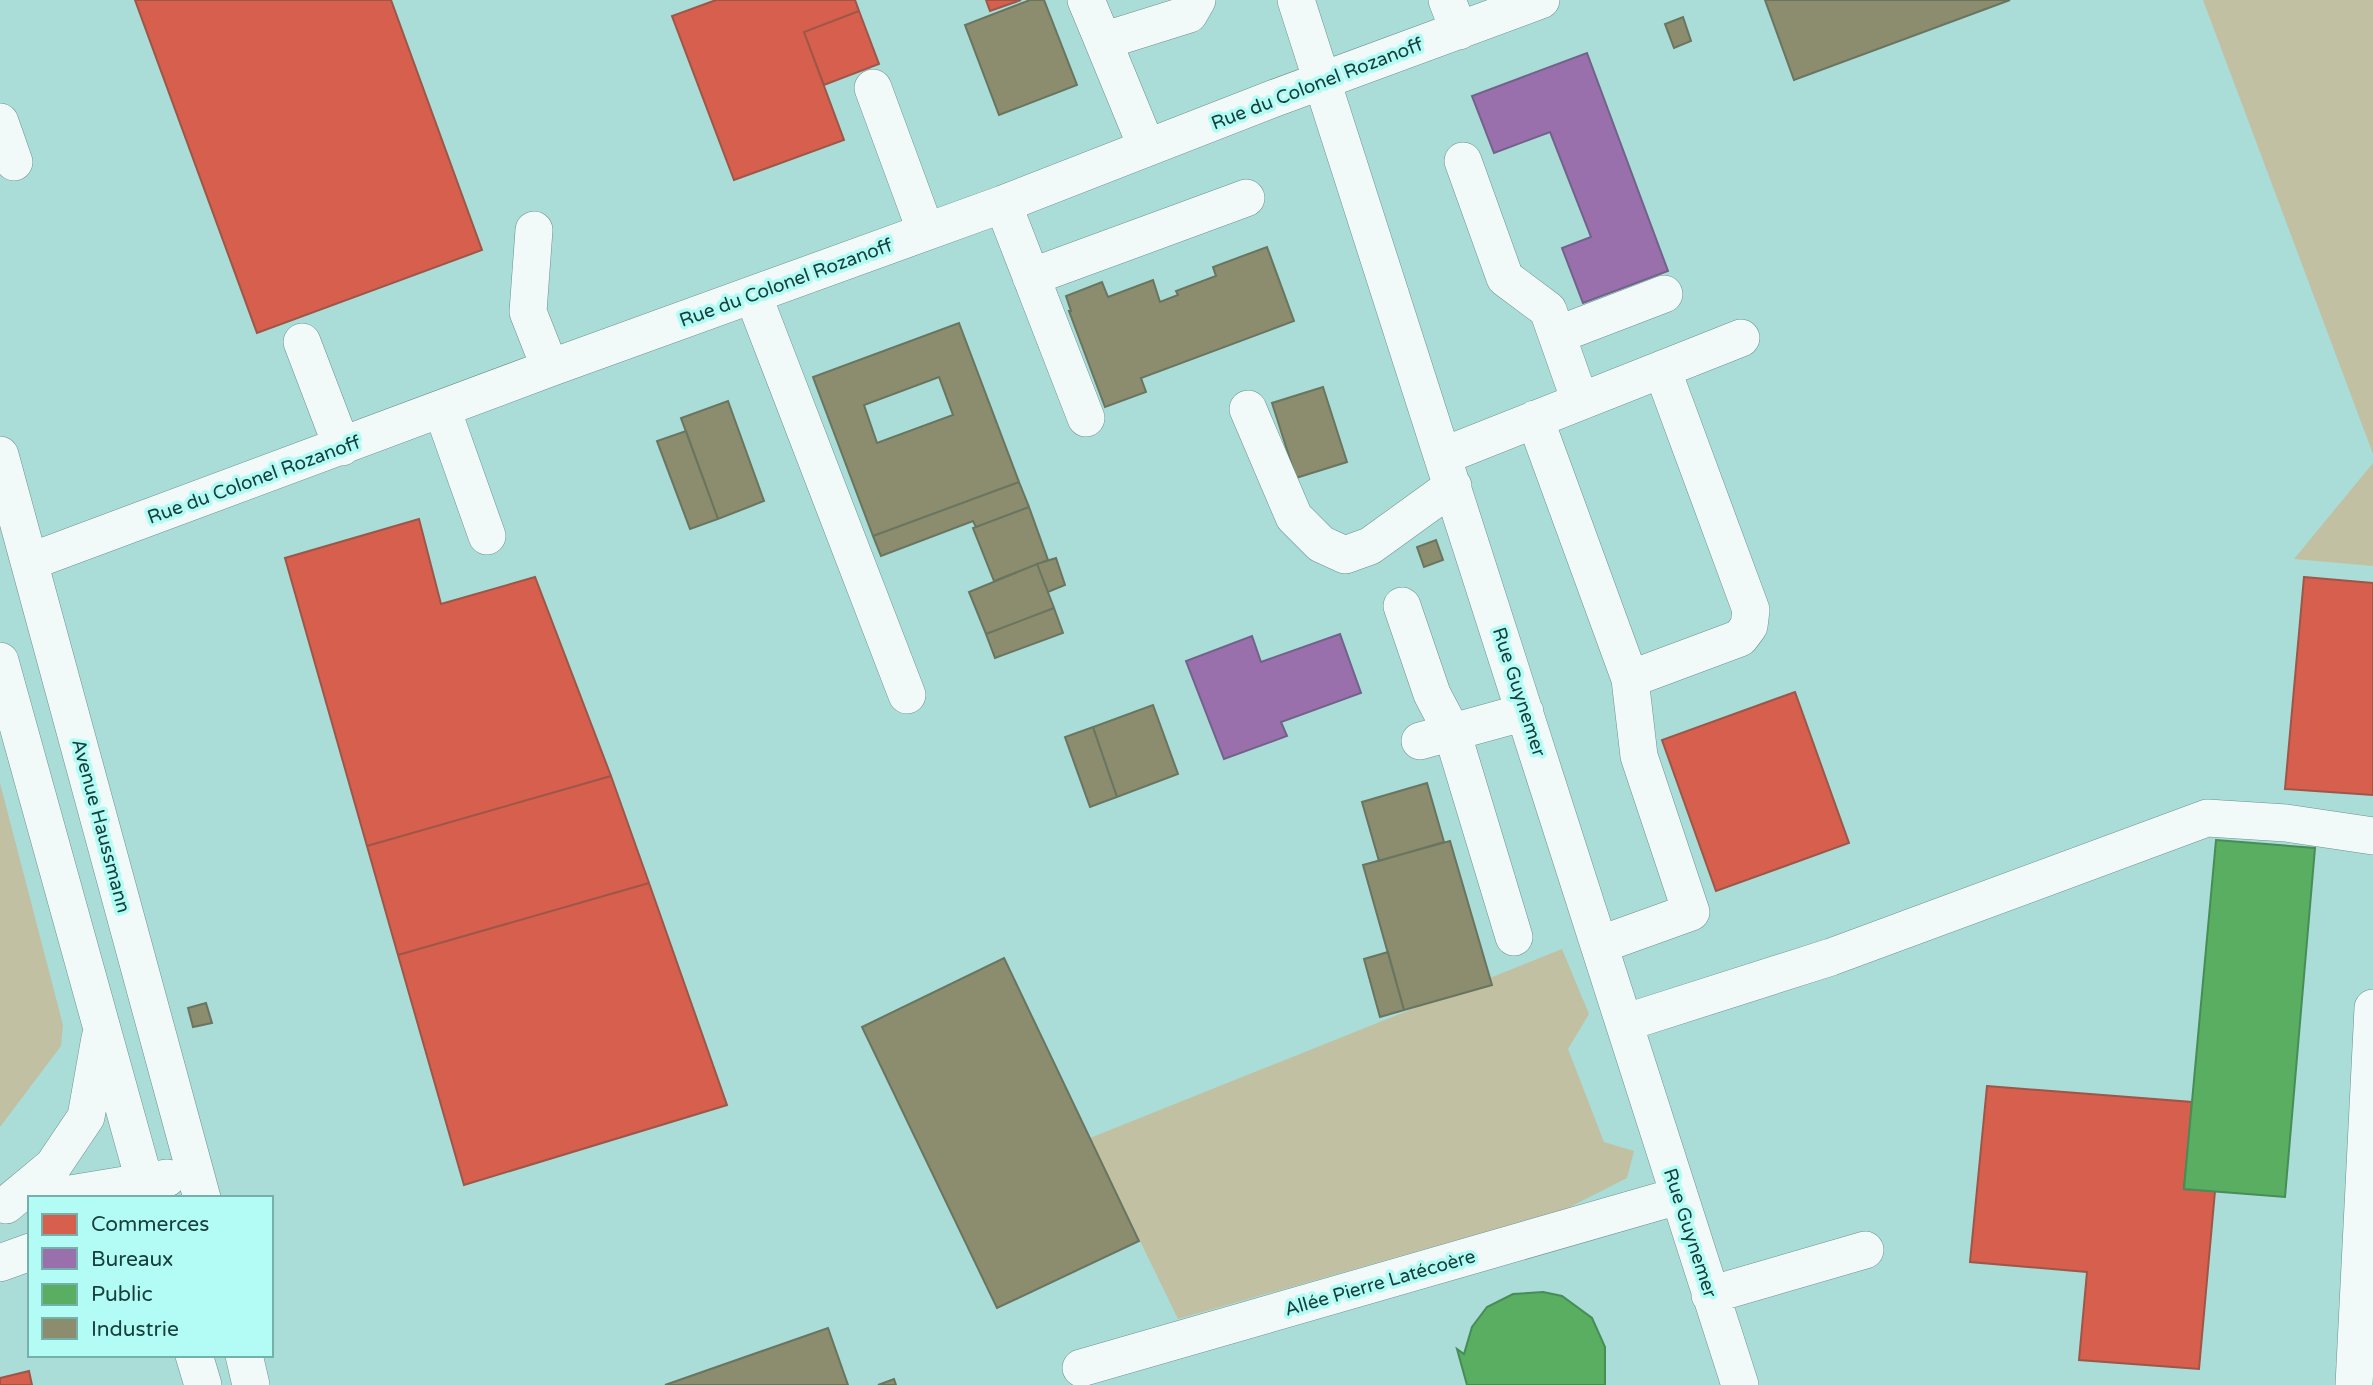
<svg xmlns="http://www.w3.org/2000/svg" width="2373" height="1385" font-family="'Varela Round',sans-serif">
<rect width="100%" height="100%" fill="#aadcd8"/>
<!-- green -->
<path fill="#c2c0a3" d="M 2203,0 L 2373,0 L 2373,454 Z
M 2373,463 L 2373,566 L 2294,559 Z
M 0,783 L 63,1025 L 61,1046 L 0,1127 Z
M 1562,949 L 1589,1014 L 1568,1049 L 1604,1142 L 1634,1151 L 1627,1178 L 1566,1209 L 1178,1319 L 1090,1138 Z"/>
<!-- shops -->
<path fill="#d6604d" stroke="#9d5648" stroke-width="2" d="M 135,0 L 391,0 L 482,250 L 257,333 Z
M 716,0 L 855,0 L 859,11 L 804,32 L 844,140 L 734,180 L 672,16 Z
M 986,0 L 1021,0 L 990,11 Z
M 859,11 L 879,64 L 824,85 L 804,32 Z
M 419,519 L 441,604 L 535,577 L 611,776 L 367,846 L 285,558 Z
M 2304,577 L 2373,583 L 2373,795 L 2285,789 Z
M 1795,692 L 1849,843 L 1716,891 L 1662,740 Z
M 611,776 L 649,883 L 398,955 L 367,846 Z
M 649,883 L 727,1105 L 464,1185 L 398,955 Z
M 1987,1086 L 2192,1102 L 2184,1189 L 2215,1191 L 2199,1369 L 2079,1360 L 2087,1272 L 1970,1262 Z
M 29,1371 L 32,1385 L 0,1385 L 0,1378 Z"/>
<!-- offices -->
<path fill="#9970ab" stroke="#72628a" stroke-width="2" d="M 1587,53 L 1668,271 L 1583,303 L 1562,248 L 1591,237 L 1550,132 L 1494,153 L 1472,96 Z
M 1340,634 L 1361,693 L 1281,722 L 1287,736 L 1224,759 L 1186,661 L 1252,636 L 1261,662 Z"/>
<!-- public -->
<path fill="#5aae61" stroke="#468d56" stroke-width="2" d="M 2216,840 L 2315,848 L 2285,1197 L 2184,1189 Z
M 1543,1292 L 1562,1296 L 1592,1318 L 1605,1347 L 1605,1385 L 1467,1385 L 1457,1349 L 1464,1354 L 1472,1327 L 1487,1307 L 1513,1294 Z"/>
<!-- industry -->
<path fill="#8c8c6e" stroke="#69755f" stroke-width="2" fill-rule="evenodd" d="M 1030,0 L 1044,0 L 1077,85 L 999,115 L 965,25 Z
M 1765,0 L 2010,0 L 1794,80 Z
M 1683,17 L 1691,41 L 1674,48 L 1665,24 Z
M 1267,247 L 1294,321 L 1141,378 L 1146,392 L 1105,407 L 1069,311 L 1071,311 L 1066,296 L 1102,282 L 1108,297 L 1153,280 L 1160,302 L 1178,295 L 1176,291 L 1216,276 L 1213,267 Z
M 959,323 L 1019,482 L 873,536 L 813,377 ZM 939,377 L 953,415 L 877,443 L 864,405 Z
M 1323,387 L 1347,462 L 1296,478 L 1272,403 Z
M 728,401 L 764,501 L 718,519 L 681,418 Z
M 686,431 L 718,519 L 690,529 L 657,441 Z
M 1019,482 L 1029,507 L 976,527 L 973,521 L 881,556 L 873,536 Z
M 1029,507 L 1048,560 L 994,581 L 973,528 Z
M 1436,540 L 1443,560 L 1424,567 L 1417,547 Z
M 1056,558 L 1065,585 L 1048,592 L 1037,564 Z
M 1037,564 L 1054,608 L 986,634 L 969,592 Z
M 1054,608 L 1063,633 L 995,658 L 986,634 Z
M 1153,705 L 1178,774 L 1117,797 L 1093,727 Z
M 1093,727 L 1117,797 L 1090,807 L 1065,737 Z
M 1427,783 L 1444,842 L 1379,861 L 1362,802 Z
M 1450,841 L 1492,985 L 1404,1010 L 1363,865 Z
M 1388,952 L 1404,1010 L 1380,1017 L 1364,959 Z
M 1004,958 L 1139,1241 L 997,1308 L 862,1027 Z
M 206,1003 L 212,1023 L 193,1027 L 188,1008 Z
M 828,1328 L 848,1385 L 665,1385 Z
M 894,1379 L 896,1385 L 878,1385 Z"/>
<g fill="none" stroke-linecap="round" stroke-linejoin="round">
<!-- minor casing -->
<g stroke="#6c928f" stroke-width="38">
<path id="minor" d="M 1086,0 L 1103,41
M 1296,0 L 1740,1385
M 1447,0 L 1459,31
M 873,88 L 926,232
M 0,122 L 14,162
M 1147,148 L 1103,41 L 1189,14 L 1197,0
M 1463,161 L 1505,278 L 1548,310 L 1580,401
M 1003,204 L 1086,418
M 534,230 L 528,312 L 550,368
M 1031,277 L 1246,198
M 753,295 L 907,695
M 1557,335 L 1664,294
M 302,342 L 342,447
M 442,409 L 487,536
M 1248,409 L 1294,517 L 1321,544 L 1345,555 L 1370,546 L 1453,486
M 1535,419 L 1630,679 L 1740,638 L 1749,626 L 1751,610 L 1662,369
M 0,455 L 202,1198
M 1443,456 L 1741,338
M 29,562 L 550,368 L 1003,204 L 1275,98 L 1541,0
M 1402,606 L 1432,694 L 1452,732 L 1514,937
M 0,661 L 149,1198
M 1420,741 L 1525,712
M 1599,945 L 1691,912 L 1639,756 L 1630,679
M 1624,1023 L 1831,957 L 2207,818 L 2286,823 L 2373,836
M 46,1198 L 167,1178
M 6,1205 L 53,1166 L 86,1117 L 100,1038
M 0,1263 L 30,1252
M 1710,1295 L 1865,1250
M 194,1355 L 203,1385
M 244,1355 L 251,1385
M 1081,1368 L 1678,1196
M 2354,1385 L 2373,1008"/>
</g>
<!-- minor -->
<use href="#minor" stroke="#f2faf9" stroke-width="37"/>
</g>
<g text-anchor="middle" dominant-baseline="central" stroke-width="7" stroke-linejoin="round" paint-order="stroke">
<!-- street labels -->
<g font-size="19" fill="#17403d" stroke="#b3fcf5">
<text transform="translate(1317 84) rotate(-21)">Rue du Colonel Rozanoff</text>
<text transform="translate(786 283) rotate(-20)">Rue du Colonel Rozanoff</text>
<text transform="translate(254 480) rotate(-20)">Rue du Colonel Rozanoff</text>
<text transform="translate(1519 692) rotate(72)">Rue Guynemer</text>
<text transform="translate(101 826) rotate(75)">Avenue Haussmann</text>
<text transform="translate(1690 1233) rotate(72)">Rue Guynemer</text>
<text transform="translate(1380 1283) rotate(-16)">Allée Pierre Latécoère</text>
</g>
</g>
<!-- legend -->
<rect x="28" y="1196" width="245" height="161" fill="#b3fcf5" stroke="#75b1ab" stroke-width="2"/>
<rect x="42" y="1214" width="35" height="21" fill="#d6604d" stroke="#75b1ab" stroke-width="2"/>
<text x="91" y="1231" font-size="21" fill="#17403d">Commerces</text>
<rect x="42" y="1248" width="35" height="21" fill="#9970ab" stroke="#75b1ab" stroke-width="2"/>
<text x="91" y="1266" font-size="21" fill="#17403d">Bureaux</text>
<rect x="42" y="1284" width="35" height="21" fill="#5aae61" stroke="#75b1ab" stroke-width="2"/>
<text x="91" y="1301" font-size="21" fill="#17403d">Public</text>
<rect x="42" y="1318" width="35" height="21" fill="#8c8c6e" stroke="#75b1ab" stroke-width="2"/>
<text x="91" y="1336" font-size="21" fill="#17403d">Industrie</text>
</svg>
